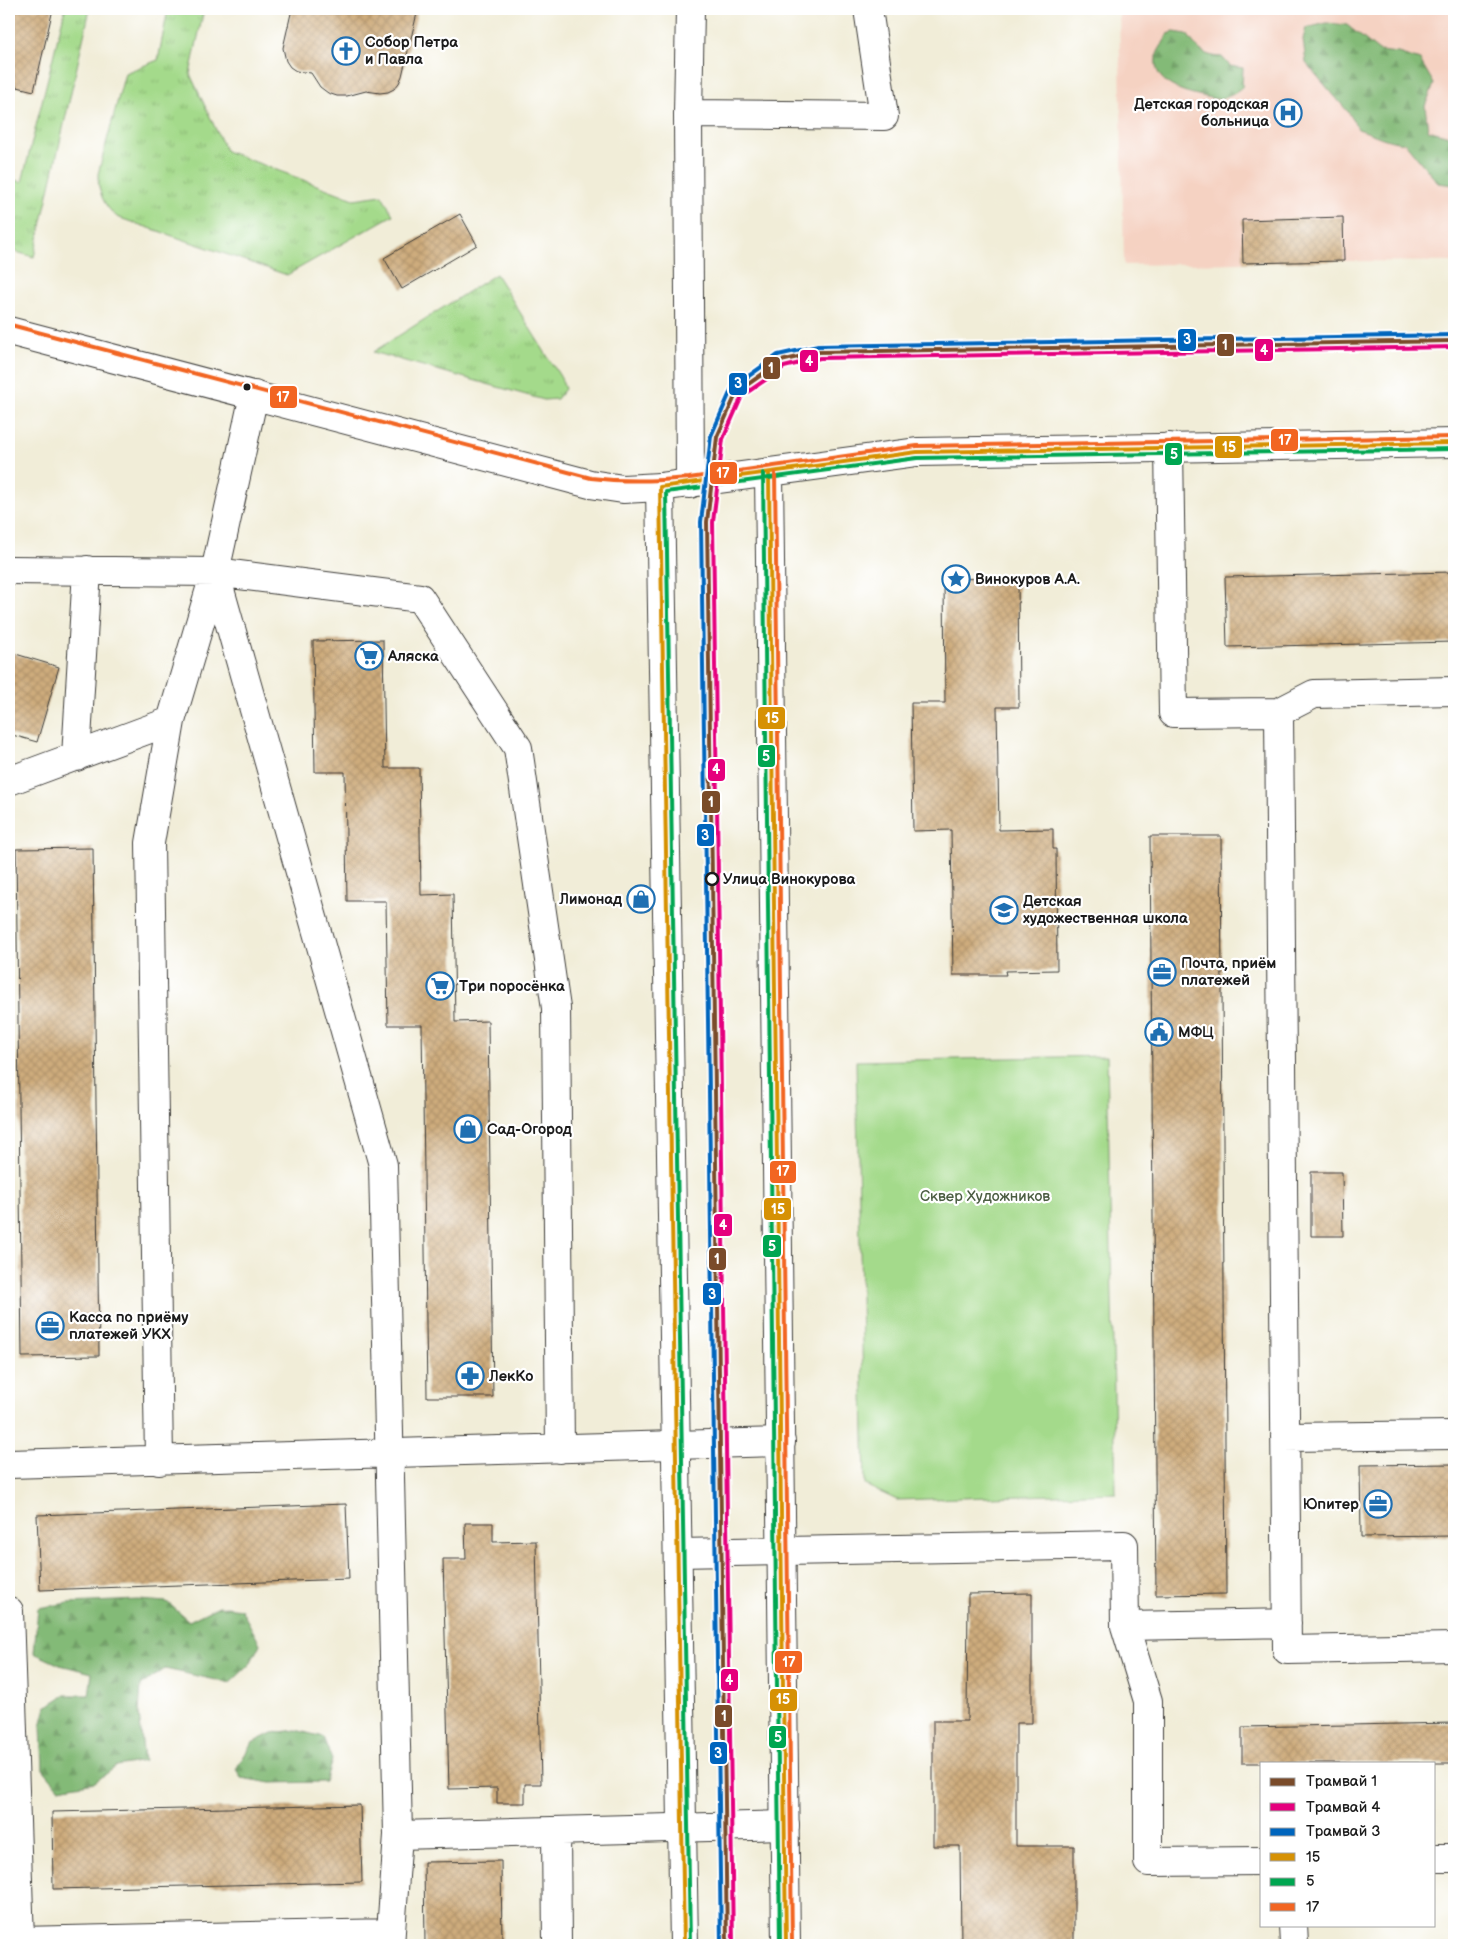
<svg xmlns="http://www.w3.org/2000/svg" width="1463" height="1954" font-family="'Balsamiq Sans',sans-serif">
<defs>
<pattern id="grass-tufts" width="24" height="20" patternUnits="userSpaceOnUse" patternTransform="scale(1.25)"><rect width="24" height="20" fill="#a4da8b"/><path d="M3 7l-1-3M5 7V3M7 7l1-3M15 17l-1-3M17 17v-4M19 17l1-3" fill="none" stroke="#8dba77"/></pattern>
<pattern id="forest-firs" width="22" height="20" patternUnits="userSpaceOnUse" patternTransform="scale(1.25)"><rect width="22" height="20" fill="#83ba77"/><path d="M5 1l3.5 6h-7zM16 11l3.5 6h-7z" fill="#719f66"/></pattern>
<pattern id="building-cross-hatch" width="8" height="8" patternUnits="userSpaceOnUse" patternTransform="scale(1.25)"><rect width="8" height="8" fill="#ceac7d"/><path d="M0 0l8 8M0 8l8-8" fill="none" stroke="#b0936b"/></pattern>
</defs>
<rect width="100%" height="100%" fill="#fff"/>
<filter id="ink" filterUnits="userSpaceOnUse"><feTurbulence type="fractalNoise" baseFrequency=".02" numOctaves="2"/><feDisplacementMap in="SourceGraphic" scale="10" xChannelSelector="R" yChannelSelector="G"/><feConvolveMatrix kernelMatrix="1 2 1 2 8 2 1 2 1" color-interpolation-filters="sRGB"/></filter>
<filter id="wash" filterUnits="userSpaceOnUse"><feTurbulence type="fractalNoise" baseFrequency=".0096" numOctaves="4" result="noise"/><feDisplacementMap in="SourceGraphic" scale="20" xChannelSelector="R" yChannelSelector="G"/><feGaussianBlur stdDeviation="1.12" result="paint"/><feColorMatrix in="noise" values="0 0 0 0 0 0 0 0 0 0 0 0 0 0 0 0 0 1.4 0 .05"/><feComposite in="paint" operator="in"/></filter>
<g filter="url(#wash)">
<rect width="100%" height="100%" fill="#f1edd8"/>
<!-- built -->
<path fill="#f5d2c2" d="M 1119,9 L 1454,9 L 1454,262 L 1344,261 L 1343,217 L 1243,220 L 1243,263 L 1124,265 Z"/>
<!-- grass -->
<path fill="url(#grass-tufts)" stroke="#607b54" d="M 65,9 L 90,9 L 34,257 L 9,250 L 9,178 L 22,182 Z
M 168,9 L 204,9 L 190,74 L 226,151 L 354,199 L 382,195 L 393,215 L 287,275 L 117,217 C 103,205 98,192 98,174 L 125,73 L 158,60 Z
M 496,274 L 561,378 L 565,389 L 557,399 L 544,400 L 373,352 Z"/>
<!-- forest -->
<path fill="url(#forest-firs)" stroke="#506b4a" d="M 1327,23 L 1347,25 L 1379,51 L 1398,53 L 1420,60 L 1434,84 L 1425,106 L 1428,130 L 1449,136 L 1454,141 L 1454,185 L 1438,183 L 1405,143 C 1388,142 1374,134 1358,129 L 1349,113 L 1306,63 L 1303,39 L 1306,28 Z
M 1174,32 L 1187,34 C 1198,49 1202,56 1222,57 L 1230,66 L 1243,68 L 1242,88 C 1235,94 1227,98 1217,99 C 1213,99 1207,97 1202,96 C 1183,92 1153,84 1156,58 C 1157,51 1165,41 1168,34 Z
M 138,1600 L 167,1602 L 189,1621 L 219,1606 L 241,1609 L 260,1644 L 250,1664 L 230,1683 L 165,1669 L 141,1685 L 139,1713 L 144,1761 L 117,1766 L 95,1782 L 59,1788 L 43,1769 L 41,1726 L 46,1707 L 65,1695 L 89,1695 L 92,1673 L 60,1665 L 34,1653 L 38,1608 L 68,1603 Z
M 296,1730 L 323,1737 L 332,1760 L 325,1782 L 271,1783 L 241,1778 L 236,1769 L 252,1743 L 272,1733 Z"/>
<!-- park -->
<path fill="#a4da8b" stroke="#607b54" d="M 1107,1056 L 1116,1493 L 897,1500 L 865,1485 L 856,1061 Z"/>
<g id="blocks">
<!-- building -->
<path fill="url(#building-cross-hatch)" d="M 9,9 L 53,9 L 34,91 L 9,85 Z
M 292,9 L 418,9 L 402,76 L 399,83 L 394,89 L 388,92 L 380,93 L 366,91 L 347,96 L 337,96 L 328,93 L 320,87 L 311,73 L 296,71 L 290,67 L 286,61 L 283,48 Z
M 460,214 L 477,245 L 402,289 L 384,258 Z
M 1343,217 L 1344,261 L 1243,263 L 1242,220 Z
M 1454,572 L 1454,642 L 1227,647 L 1225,577 Z
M 1018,578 L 1019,707 L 997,707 L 999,830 L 1053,829 L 1053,849 L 1056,849 L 1057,970 L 1005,971 L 1006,975 L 953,975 L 951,830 L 913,831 L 911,703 L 945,703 L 944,579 Z
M 383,640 L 385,768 L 419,768 L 421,895 L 453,894 L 455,1022 L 488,1021 L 493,1397 L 427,1397 L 422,1025 L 388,1025 L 386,901 L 347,901 L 345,772 L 315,772 L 313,641 Z
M 9,652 L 59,667 L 37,742 L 9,734 Z
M 1150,836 L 1221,836 L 1226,1594 L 1156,1595 Z
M 93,848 L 99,1356 L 22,1357 L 16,849 Z
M 1311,1172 L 1342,1172 L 1343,1236 L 1311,1236 Z
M 1454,1464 L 1454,1536 L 1361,1537 L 1360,1465 Z
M 346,1504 L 349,1579 L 40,1590 L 37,1515 Z
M 465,1523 L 493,1523 L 493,1542 L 536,1541 L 541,1784 L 525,1784 L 525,1803 L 497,1803 L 497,1788 L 449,1789 L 443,1559 L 466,1559 Z
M 1032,1593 L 1032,1723 L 1016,1723 L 1016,1846 L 1074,1846 L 1074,1945 L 961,1945 L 960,1846 L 933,1846 L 933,1721 L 967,1721 L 968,1594 Z
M 1454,1723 L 1454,1763 L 1242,1763 L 1242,1727 Z
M 360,1805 L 362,1882 L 53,1889 L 52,1812 Z
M 501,1861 L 502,1945 L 425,1945 L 424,1862 Z"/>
</g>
</g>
<g filter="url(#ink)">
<use href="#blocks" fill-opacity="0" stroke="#3c3b38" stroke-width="1"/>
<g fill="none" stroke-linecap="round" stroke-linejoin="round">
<!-- minor casing -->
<g stroke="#3c3b38" stroke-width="30">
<path id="minor" d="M 690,9 L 688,114 L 690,484
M 688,114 L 884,116 L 868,9
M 9,331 L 590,484 L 623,489 L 660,487
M 1169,447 L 1173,713 L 1279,712 L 1314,694 L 1454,691
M 9,570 L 215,572 L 420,598 L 518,748 L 556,1008 L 560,1449
M 215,572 L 383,1165 L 398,1835 L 390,1945
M 1279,712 L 1287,1650 L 1454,1647
M 76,757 L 87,570
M 9,781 L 171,721
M 1285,1437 L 1454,1435
M 159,1461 L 150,843 L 171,721 L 215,572 L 254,395
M 9,1464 L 781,1442
M 678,1553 L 1124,1545 L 1125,1626 L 1287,1623
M 9,1611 L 20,1941 L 390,1933
M 1125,1626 L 1148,1701 L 1148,1862 L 1262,1861
M 556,1831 L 557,1945
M 398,1835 L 785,1825
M 1434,1858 L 1454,1858
M 1293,1925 L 1294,1945"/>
</g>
<!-- major casing -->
<g stroke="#3c3b38" stroke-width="30">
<path id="major" d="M 769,473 L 786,1945
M 684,1945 L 660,487 L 917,452 L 1454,443"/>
</g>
<!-- minor -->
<use href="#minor" stroke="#fff" stroke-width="28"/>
<!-- major -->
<use href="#major" stroke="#fff" stroke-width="28"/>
<!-- bus-1 casing -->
<g stroke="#fff" stroke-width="8">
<path id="bus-1" d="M 769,473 L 786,1945
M 684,1945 L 660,487 L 917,452 L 1454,443"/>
</g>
<!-- bus-2 casing -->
<g stroke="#fff" stroke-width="8">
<path id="bus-2" d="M 763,473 L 780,1945
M 690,1945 L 666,492 L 917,458 L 1454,449"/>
</g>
<!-- bus-3 casing -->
<g stroke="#fff" stroke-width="8">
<path id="bus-3" d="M 11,325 L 591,478 C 624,482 656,481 689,478 L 917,446 L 1454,437
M 775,473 L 792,1945"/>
</g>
<!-- bus-1 -->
<use href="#bus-1" stroke="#d69104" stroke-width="4"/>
<!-- bus-2 -->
<use href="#bus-2" stroke="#00a651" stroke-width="4"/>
<!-- bus-3 -->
<use href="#bus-3" stroke="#f26522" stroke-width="4"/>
<!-- tram-1 casing -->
<g stroke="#fff" stroke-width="8">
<path id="tram-1" d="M 727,1945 L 707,522 L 717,437 L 737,392 L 781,361 L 819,352 L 1454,341"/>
</g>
<!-- tram-2 casing -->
<g stroke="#fff" stroke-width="8">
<path id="tram-2" d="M 733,1945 L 713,522 L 723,439 L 742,396 L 784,367 L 820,358 L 1454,347"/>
</g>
<!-- tram-3 casing -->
<g stroke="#fff" stroke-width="8">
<path id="tram-3" d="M 721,1945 L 701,522 L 711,436 L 732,388 L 778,355 L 818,346 L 1454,335"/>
</g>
<!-- tram-1 -->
<use href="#tram-1" stroke="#7a4b2a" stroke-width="4"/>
<!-- tram-2 -->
<use href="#tram-2" stroke="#e5007d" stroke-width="4"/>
<!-- tram-3 -->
<use href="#tram-3" stroke="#0065bd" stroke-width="4"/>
</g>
</g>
<!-- icons -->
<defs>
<g id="church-ring" transform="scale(1.4375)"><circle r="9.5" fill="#fff" stroke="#1f6fb2" stroke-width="1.5"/><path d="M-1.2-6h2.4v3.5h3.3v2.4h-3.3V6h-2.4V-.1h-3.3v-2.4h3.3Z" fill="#1f6fb2"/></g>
<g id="hospital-ring" transform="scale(1.4375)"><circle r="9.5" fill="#fff" stroke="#1f6fb2" stroke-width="1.5"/><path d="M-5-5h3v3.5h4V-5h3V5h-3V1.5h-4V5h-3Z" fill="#1f6fb2"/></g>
<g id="sight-ring" transform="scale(1.4375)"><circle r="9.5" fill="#fff" stroke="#1f6fb2" stroke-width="1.5"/><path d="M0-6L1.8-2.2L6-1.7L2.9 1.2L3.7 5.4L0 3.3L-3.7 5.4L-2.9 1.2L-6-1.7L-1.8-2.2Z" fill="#1f6fb2"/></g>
<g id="supermarket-ring" transform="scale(1.4375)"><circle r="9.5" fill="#fff" stroke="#1f6fb2" stroke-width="1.5"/><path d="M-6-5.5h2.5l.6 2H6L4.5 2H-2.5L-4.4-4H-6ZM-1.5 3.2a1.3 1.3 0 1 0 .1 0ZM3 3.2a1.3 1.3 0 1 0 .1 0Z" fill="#1f6fb2"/></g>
<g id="shop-ring" transform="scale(1.4375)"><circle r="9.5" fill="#fff" stroke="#1f6fb2" stroke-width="1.5"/><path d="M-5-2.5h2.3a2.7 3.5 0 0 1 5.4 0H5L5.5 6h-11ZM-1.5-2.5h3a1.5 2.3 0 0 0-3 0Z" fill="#1f6fb2"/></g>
<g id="school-ring" transform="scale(1.4375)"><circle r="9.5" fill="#fff" stroke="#1f6fb2" stroke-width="1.5"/><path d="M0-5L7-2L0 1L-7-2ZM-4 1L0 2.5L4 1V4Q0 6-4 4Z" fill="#1f6fb2"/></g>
<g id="office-ring" transform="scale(1.4375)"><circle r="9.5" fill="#fff" stroke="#1f6fb2" stroke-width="1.5"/><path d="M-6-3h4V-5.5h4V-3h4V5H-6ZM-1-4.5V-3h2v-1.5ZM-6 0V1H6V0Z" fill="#1f6fb2"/></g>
<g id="civic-ring" transform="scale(1.4375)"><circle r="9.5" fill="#fff" stroke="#1f6fb2" stroke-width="1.5"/><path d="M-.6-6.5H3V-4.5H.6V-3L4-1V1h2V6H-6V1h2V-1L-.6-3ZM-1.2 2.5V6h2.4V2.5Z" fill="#1f6fb2"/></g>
<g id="pharmacy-ring" transform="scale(1.4375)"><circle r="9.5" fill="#fff" stroke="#1f6fb2" stroke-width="1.5"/><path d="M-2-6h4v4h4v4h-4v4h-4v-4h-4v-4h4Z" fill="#1f6fb2"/></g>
</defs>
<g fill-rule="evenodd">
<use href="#church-ring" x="346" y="51"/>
<use href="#hospital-ring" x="1288" y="113"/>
<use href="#sight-ring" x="956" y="579"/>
<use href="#supermarket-ring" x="369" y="656"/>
<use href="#shop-ring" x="641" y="899"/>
<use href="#school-ring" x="1004" y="910"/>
<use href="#office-ring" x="1162" y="972"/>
<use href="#supermarket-ring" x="440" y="986"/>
<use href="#civic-ring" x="1159" y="1032"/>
<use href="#shop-ring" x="468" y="1129"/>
<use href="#office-ring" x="50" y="1326"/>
<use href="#pharmacy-ring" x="470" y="1376"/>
<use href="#office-ring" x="1378" y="1504"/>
</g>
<!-- markers -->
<circle fill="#1c1c1c" stroke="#fff" stroke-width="2" cx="247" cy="387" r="4.5"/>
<circle fill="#fff" stroke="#1c1c1c" stroke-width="2.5" cx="712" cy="879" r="6"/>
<g text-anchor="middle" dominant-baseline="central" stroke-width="4.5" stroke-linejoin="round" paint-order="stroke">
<!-- poi labels -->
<g font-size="15" font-weight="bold" fill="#1c1c1c" stroke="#fff" text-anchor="start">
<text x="365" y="42">Собор Петра<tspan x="365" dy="17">и Павла</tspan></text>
<text x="1269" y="104" text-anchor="end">Детская городская<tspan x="1269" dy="17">больница</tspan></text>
<text x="975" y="579">Винокуров А.А.</text>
<text x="388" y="656">Аляска</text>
<text x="622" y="899" text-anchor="end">Лимонад</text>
<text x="1023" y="901">Детская<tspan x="1023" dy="17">художественная школа</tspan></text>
<text x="1181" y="963">Почта, приём<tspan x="1181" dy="17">платежей</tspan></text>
<text x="459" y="986">Три поросёнка</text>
<text x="1178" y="1032">МФЦ</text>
<text x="487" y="1129">Сад-Огород</text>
<text x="69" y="1317">Касса по приёму<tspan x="69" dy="17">платежей УКХ</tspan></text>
<text x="489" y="1376">ЛекКо</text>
<text x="1359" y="1504" text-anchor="end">Юпитер</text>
</g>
<!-- stop labels -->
<g font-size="15" font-weight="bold" fill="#1c1c1c" stroke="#fff" text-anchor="start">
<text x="723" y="879">Улица Винокурова</text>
</g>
<!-- park labels -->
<g font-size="15" fill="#4c5e43" stroke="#fff">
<text x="985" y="1196">Сквер Художников</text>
</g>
</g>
<g stroke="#fff" stroke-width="2">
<rect x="1177" y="328" width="20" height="24" rx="5" fill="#0065bd"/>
<rect x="1216" y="333" width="19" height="24" rx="5" fill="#7a4b2a"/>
<rect x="1254" y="338" width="20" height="24" rx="5" fill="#e5007d"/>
<rect x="799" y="349" width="20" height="24" rx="5" fill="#e5007d"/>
<rect x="762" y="356" width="19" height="24" rx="5" fill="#7a4b2a"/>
<rect x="728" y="372" width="20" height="24" rx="5" fill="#0065bd"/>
<rect x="269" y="385" width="29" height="24" rx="5" fill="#f26522"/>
<rect x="1270" y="428" width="29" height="24" rx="5" fill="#f26522"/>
<rect x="1214" y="435" width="29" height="24" rx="5" fill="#d69104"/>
<rect x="1164" y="442" width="19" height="24" rx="5" fill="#00a651"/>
<rect x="709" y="461" width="29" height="24" rx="5" fill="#f26522"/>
<rect x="757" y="706" width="29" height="24" rx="5" fill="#d69104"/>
<rect x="757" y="744" width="19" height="24" rx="5" fill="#00a651"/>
<rect x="707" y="758" width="19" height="24" rx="5" fill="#e5007d"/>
<rect x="701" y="790" width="20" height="24" rx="5" fill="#7a4b2a"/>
<rect x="696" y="823" width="19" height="24" rx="5" fill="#0065bd"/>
<rect x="769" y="1160" width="28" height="24" rx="5" fill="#f26522"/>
<rect x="763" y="1197" width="29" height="24" rx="5" fill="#d69104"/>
<rect x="713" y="1213" width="20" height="24" rx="5" fill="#e5007d"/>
<rect x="762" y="1234" width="20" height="24" rx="5" fill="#00a651"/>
<rect x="708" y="1247" width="19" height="24" rx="5" fill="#7a4b2a"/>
<rect x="702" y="1282" width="20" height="24" rx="5" fill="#0065bd"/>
<rect x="774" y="1650" width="29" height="24" rx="5" fill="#f26522"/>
<rect x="720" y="1668" width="19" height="24" rx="5" fill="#e5007d"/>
<rect x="769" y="1688" width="29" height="24" rx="5" fill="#d69104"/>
<rect x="714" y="1704" width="19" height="24" rx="5" fill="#7a4b2a"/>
<rect x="768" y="1725" width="19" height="24" rx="5" fill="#00a651"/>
<rect x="709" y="1741" width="19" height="24" rx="5" fill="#0065bd"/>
</g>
<g font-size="14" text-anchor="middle" font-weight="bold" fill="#fff">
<text x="1187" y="344">3</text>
<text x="1225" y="350">1</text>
<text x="1264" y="355">4</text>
<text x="809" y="366">4</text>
<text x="771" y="373">1</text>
<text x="738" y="388">3</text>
<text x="283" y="402">17</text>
<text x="1285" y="445">17</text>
<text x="1229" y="452">15</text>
<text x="1174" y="459">5</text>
<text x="723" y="478">17</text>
<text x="772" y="723">15</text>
<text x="766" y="761">5</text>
<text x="716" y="774">4</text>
<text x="711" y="807">1</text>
<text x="705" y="840">3</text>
<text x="783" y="1176">17</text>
<text x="778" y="1214">15</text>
<text x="723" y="1230">4</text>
<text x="772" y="1251">5</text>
<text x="717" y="1264">1</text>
<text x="712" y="1299">3</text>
<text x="789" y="1667">17</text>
<text x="729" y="1685">4</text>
<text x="783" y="1704">15</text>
<text x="724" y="1721">1</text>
<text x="778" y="1742">5</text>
<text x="718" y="1758">3</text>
</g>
<!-- margin -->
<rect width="1463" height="1954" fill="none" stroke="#fff" stroke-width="30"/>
<!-- legend -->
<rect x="1260" y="1762" width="175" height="165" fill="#ffffff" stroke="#a4a4a4"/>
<rect x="1270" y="1778" width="25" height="8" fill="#7a4b2a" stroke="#a4a4a4"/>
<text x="1306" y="1786" font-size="15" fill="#1c1c1c">Трамвай 1</text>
<rect x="1270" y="1803" width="25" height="8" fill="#e5007d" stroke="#a4a4a4"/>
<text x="1306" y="1812" font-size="15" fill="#1c1c1c">Трамвай 4</text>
<rect x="1270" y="1828" width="25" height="8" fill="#0065bd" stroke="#a4a4a4"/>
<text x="1306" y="1836" font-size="15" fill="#1c1c1c">Трамвай 3</text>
<rect x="1270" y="1853" width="25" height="8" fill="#d69104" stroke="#a4a4a4"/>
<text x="1306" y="1862" font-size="15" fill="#1c1c1c">15</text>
<rect x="1270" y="1878" width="25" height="8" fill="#00a651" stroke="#a4a4a4"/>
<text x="1306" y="1886" font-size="15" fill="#1c1c1c">5</text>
<rect x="1270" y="1903" width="25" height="8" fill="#f26522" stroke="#a4a4a4"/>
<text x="1306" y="1912" font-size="15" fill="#1c1c1c">17</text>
</svg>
